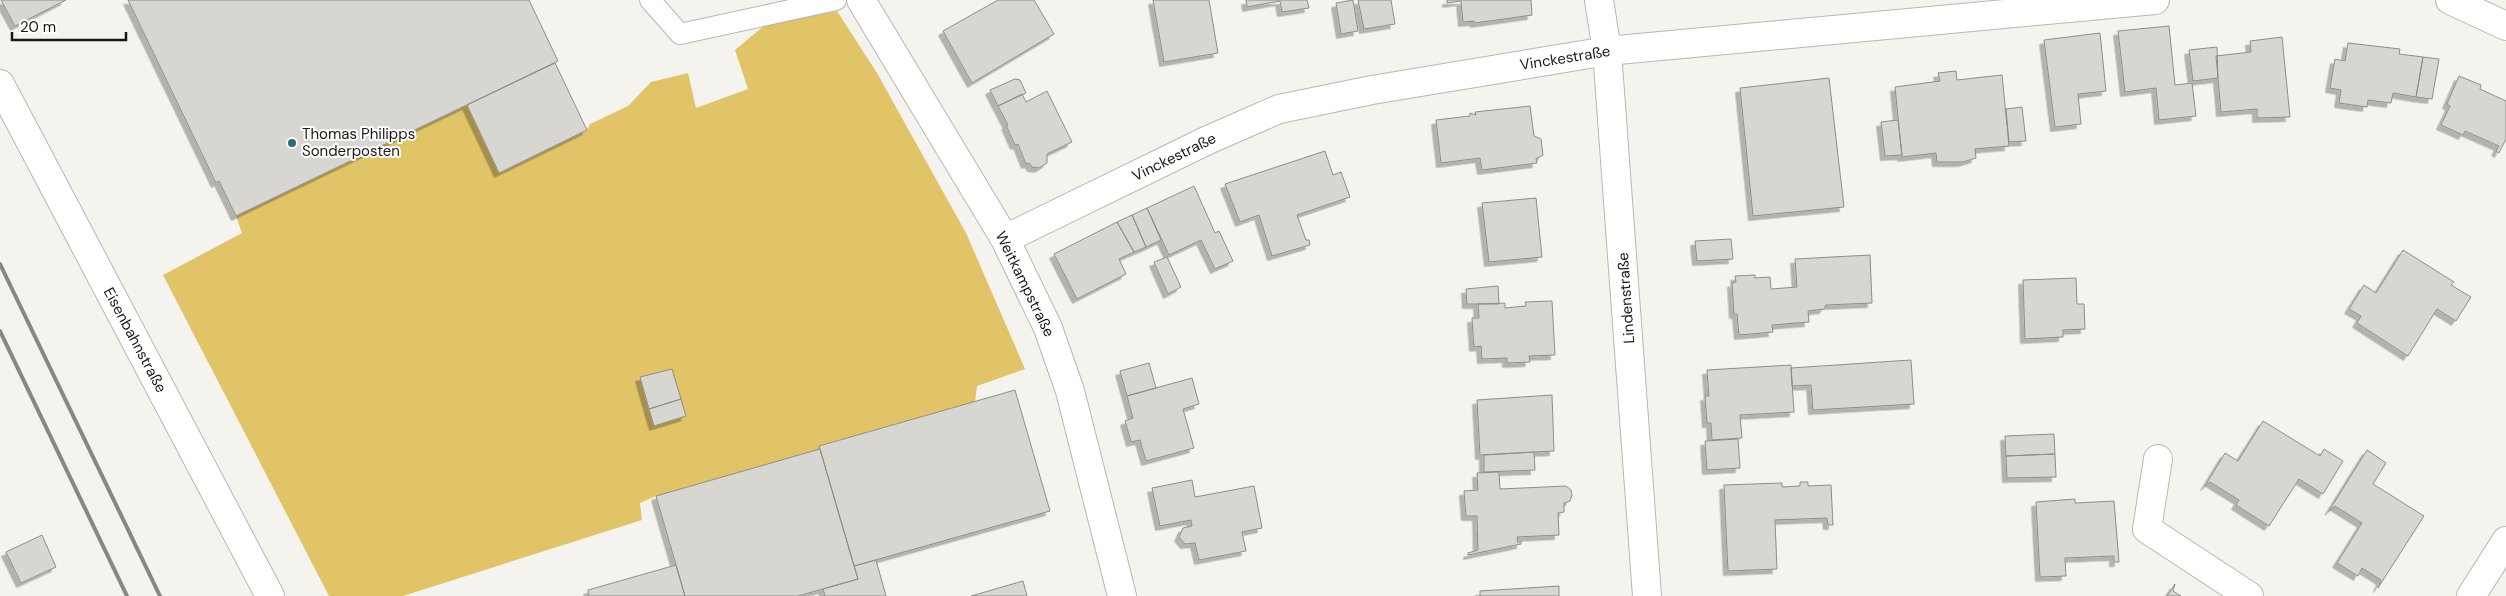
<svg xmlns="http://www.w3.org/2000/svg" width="2506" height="596" font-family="'DM Sans',sans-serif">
<defs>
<filter id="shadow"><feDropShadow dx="-4.5" dy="4.5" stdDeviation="0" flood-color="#0004"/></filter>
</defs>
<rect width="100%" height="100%" fill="#f5f3ee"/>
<!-- green -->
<path fill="#e0c467" d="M 837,11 L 877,73 L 966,233 L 1025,369 L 977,386 L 975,402 L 821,445 L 820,449 L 656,496 L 640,503 L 642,520 L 403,596 L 329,596 L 163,275 L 242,233 L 236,216 L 467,105 L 500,173 L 587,130 L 590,124 L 628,106 L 651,82 L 688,73 L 696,108 L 748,89 L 735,50 L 765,25 Z"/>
<!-- building -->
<path fill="#d7d6d1" stroke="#8e8d88" filter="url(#shadow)" d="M 1,0 L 66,0 L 15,26 Z
M 128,0 L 529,0 L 558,61 L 236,216 L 219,181 L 216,183 Z
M 998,0 L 1034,0 L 1054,34 L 972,83 L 943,31 Z
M 1153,0 L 1209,0 L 1218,53 L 1164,62 Z
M 1246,0 L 1307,0 L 1309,8 L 1282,12 L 1280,1 L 1247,7 Z
M 1353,0 L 1358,31 L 1341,34 L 1336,3 Z
M 1358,0 L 1391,0 L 1395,24 L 1364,29 Z
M 1447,0 L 1531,0 L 1532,15 L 1475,23 L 1474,21 L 1463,22 L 1461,1 L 1447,3 Z
M 2169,26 L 2175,85 L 2192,83 L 2196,116 L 2159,120 L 2156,88 L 2125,92 L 2118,31 Z
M 2100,33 L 2106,91 L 2078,94 L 2081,124 L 2055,127 L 2044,40 Z
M 2282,37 L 2290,117 L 2257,118 L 2257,109 L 2221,112 L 2216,56 L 2251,52 L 2250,41 Z
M 2348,43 L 2400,49 L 2399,54 L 2423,57 L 2416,97 L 2393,93 L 2391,103 L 2368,100 L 2367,107 L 2339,103 L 2341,90 L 2330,88 L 2335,59 L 2345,61 Z
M 2217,47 L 2218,78 L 2193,81 L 2189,50 Z
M 2423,57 L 2439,59 L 2432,99 L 2416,97 Z
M 555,63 L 587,130 L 499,173 L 467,105 Z
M 1956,71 L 1957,80 L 2002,75 L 2009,146 L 1975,149 L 1976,158 L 1963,162 L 1937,162 L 1936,153 L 1902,157 L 1895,87 L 1940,81 L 1938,73 Z
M 2459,76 L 2481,85 L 2480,89 L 2506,101 L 2506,139 L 2499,153 L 2496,151 L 2499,146 L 2465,131 L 2463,135 L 2441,125 L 2450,106 L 2447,104 Z
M 1829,78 L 1844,207 L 1753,216 L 1740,88 Z
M 1015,79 L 1020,80 L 1026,93 L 998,106 L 990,90 Z
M 1047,91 L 1072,142 L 1047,154 L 1047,163 L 1039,168 L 1032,167 L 1029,163 L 1026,164 L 1018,144 L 1015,145 L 1006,125 L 1008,125 L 998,106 L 1022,94 L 1026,102 Z
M 1530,106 L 1534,136 L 1541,139 L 1543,155 L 1536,159 L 1537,163 L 1482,170 L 1480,158 L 1441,163 L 1436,120 L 1470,116 L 1470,113 L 1476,115 L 1475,112 Z
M 2022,107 L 2026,141 L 2009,142 L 2006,109 Z
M 1898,120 L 1902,155 L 1885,156 L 1881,122 Z
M 1325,151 L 1333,175 L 1341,172 L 1350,197 L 1297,215 L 1306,240 L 1309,240 L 1310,245 L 1272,256 L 1259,215 L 1240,222 L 1225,184 Z
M 1194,186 L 1215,233 L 1219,231 L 1233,261 L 1215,269 L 1201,240 L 1169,255 L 1147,208 Z
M 1536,198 L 1542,257 L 1489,262 L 1482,203 Z
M 1147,208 L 1161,240 L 1146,247 L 1132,215 Z
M 1132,215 L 1146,247 L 1134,252 L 1117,222 Z
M 1117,222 L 1134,252 L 1119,259 L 1126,274 L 1077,299 L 1054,254 Z
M 1731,239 L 1733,259 L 1697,261 L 1695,241 Z
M 2403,250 L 2454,282 L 2451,285 L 2471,297 L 2456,321 L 2437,309 L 2408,356 L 2357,323 L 2361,316 L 2349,309 L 2364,285 L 2376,293 Z
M 1870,255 L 1872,303 L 1826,305 L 1824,309 L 1808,311 L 1809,322 L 1772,325 L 1773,332 L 1739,335 L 1737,314 L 1734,314 L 1732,283 L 1736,282 L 1735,276 L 1755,275 L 1755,278 L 1770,277 L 1771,289 L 1797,287 L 1795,259 Z
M 1167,257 L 1181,287 L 1168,294 L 1154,262 Z
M 2076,278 L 2077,304 L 2084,304 L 2085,329 L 2063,330 L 2063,337 L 2025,339 L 2023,280 Z
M 1498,286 L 1499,304 L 1467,304 L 1466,289 Z
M 1552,301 L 1555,355 L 1529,356 L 1530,362 L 1507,363 L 1507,358 L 1482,359 L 1481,346 L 1474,347 L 1472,318 L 1479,318 L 1478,304 L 1505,303 L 1505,308 L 1526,306 L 1525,302 Z
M 1911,360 L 1914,404 L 1813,410 L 1811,385 L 1792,386 L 1791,368 Z
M 1149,363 L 1156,388 L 1127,396 L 1120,371 Z
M 1791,365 L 1794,412 L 1740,415 L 1742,438 L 1712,440 L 1711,423 L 1707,423 L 1705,396 L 1709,396 L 1707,370 Z
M 672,369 L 681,399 L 649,409 L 640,377 Z
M 1192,378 L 1199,404 L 1183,409 L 1194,448 L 1146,461 L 1140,440 L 1131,442 L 1125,421 L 1133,418 L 1127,396 Z
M 1015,390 L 1050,511 L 854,566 L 819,446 Z
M 1552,395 L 1554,451 L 1480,455 L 1477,400 Z
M 681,399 L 686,416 L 654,426 L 649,409 Z
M 2263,421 L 2320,456 L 2324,449 L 2343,461 L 2323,494 L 2299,479 L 2269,526 L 2236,505 L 2239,500 L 2210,482 L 2205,486 L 2225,453 L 2238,461 Z
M 2054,434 L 2055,454 L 2006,456 L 2005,436 Z
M 1738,439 L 1740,468 L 1707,470 L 1705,441 Z
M 820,449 L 858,579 L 798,596 L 685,596 L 656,496 Z
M 2367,450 L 2386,463 L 2373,484 L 2424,516 L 2378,588 L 2381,580 L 2362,568 L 2358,576 L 2337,563 L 2362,523 L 2335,506 L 2329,511 Z
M 1534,452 L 1535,470 L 1484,472 L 1484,455 Z
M 2055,454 L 2056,477 L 2007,478 L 2006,456 Z
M 1499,472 L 1500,489 L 1566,486 L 1571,490 L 1572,495 L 1570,501 L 1564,503 L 1564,512 L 1558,513 L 1559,535 L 1517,537 L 1518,543 L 1521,541 L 1521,544 L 1468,555 L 1468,553 L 1478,550 L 1477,516 L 1466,516 L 1464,491 L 1478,490 L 1477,473 Z
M 1192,480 L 1195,497 L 1254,486 L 1262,528 L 1242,532 L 1246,551 L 1199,560 L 1195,543 L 1185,544 L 1179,537 L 1183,528 L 1192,526 L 1191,520 L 1160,526 L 1152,488 Z
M 1800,482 L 1808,482 L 1808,486 L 1831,485 L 1833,525 L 1828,525 L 1827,518 L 1775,520 L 1777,569 L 1728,571 L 1724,485 L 1782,483 L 1782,487 L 1800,486 Z
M 2075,499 L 2075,503 L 2114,501 L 2119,562 L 2114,562 L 2114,556 L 2065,558 L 2066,576 L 2040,577 L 2036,502 Z
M 42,535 L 56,567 L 21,583 L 6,552 Z
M 876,560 L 886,596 L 825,596 L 823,589 L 858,579 L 854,566 Z
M 676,565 L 685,596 L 589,596 L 588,590 Z
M 1023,581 L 1027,596 L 971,596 Z
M 2175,584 L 2173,591 L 2181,596 L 2167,596 Z
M 1559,586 L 1559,596 L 1480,596 L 1480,591 Z"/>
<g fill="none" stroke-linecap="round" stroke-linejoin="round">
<!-- lane casing -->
<g stroke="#b8b7b2" stroke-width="22">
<path id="lane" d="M 650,0 L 680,34 L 836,0"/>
</g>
<!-- street casing -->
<g stroke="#b8b7b2" stroke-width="30">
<path id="street" d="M 861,0 L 1005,239 L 1048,328 L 1070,391 L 1122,596
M 1599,0 L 1607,51 L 1647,596
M 2450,0 L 2506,26
M 0,84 L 270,596
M 1005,239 L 1208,140 L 1279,109 L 1372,90 L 1607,51 L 2155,0
M 2158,459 L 2147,529 L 2249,596"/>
</g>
<!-- secondary casing -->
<g stroke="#b8b7b2" stroke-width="30">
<path id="secondary" d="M 2471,596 L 2506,541"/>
</g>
<!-- lane -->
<use href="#lane" stroke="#fff" stroke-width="20"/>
<!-- street -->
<use href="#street" stroke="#fff" stroke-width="28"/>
<!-- secondary -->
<use href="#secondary" stroke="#fff" stroke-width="28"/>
<!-- rail -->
<path stroke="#898784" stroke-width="4" d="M 0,264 L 160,596
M 0,331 L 127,596"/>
</g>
<!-- markers -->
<circle fill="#296a7e" stroke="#fff" stroke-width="2" cx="292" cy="143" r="5"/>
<g text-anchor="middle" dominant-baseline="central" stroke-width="4" stroke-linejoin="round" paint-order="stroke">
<!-- street labels -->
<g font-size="15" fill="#1a1917" stroke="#fff">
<text transform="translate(1565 58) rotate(-9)">Vinckestraße</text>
<text transform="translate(1174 157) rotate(-26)">Vinckestraße</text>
<text transform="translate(1025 284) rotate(64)">Weitkampstraße</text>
<text transform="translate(1626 298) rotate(-94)">Lindenstraße</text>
<text transform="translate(135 340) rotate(62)">Eisenbahnstraße</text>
</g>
<!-- poi labels -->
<g font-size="15" fill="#1a1917" stroke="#fff" text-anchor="start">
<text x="302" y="134">Thomas Philipps<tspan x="302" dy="17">Sonderposten</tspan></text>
</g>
</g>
<!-- scale -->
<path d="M12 32v8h114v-8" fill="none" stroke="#1a1917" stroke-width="2.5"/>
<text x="20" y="32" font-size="15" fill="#1a1917" stroke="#ffffff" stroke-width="4" paint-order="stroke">20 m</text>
</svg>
